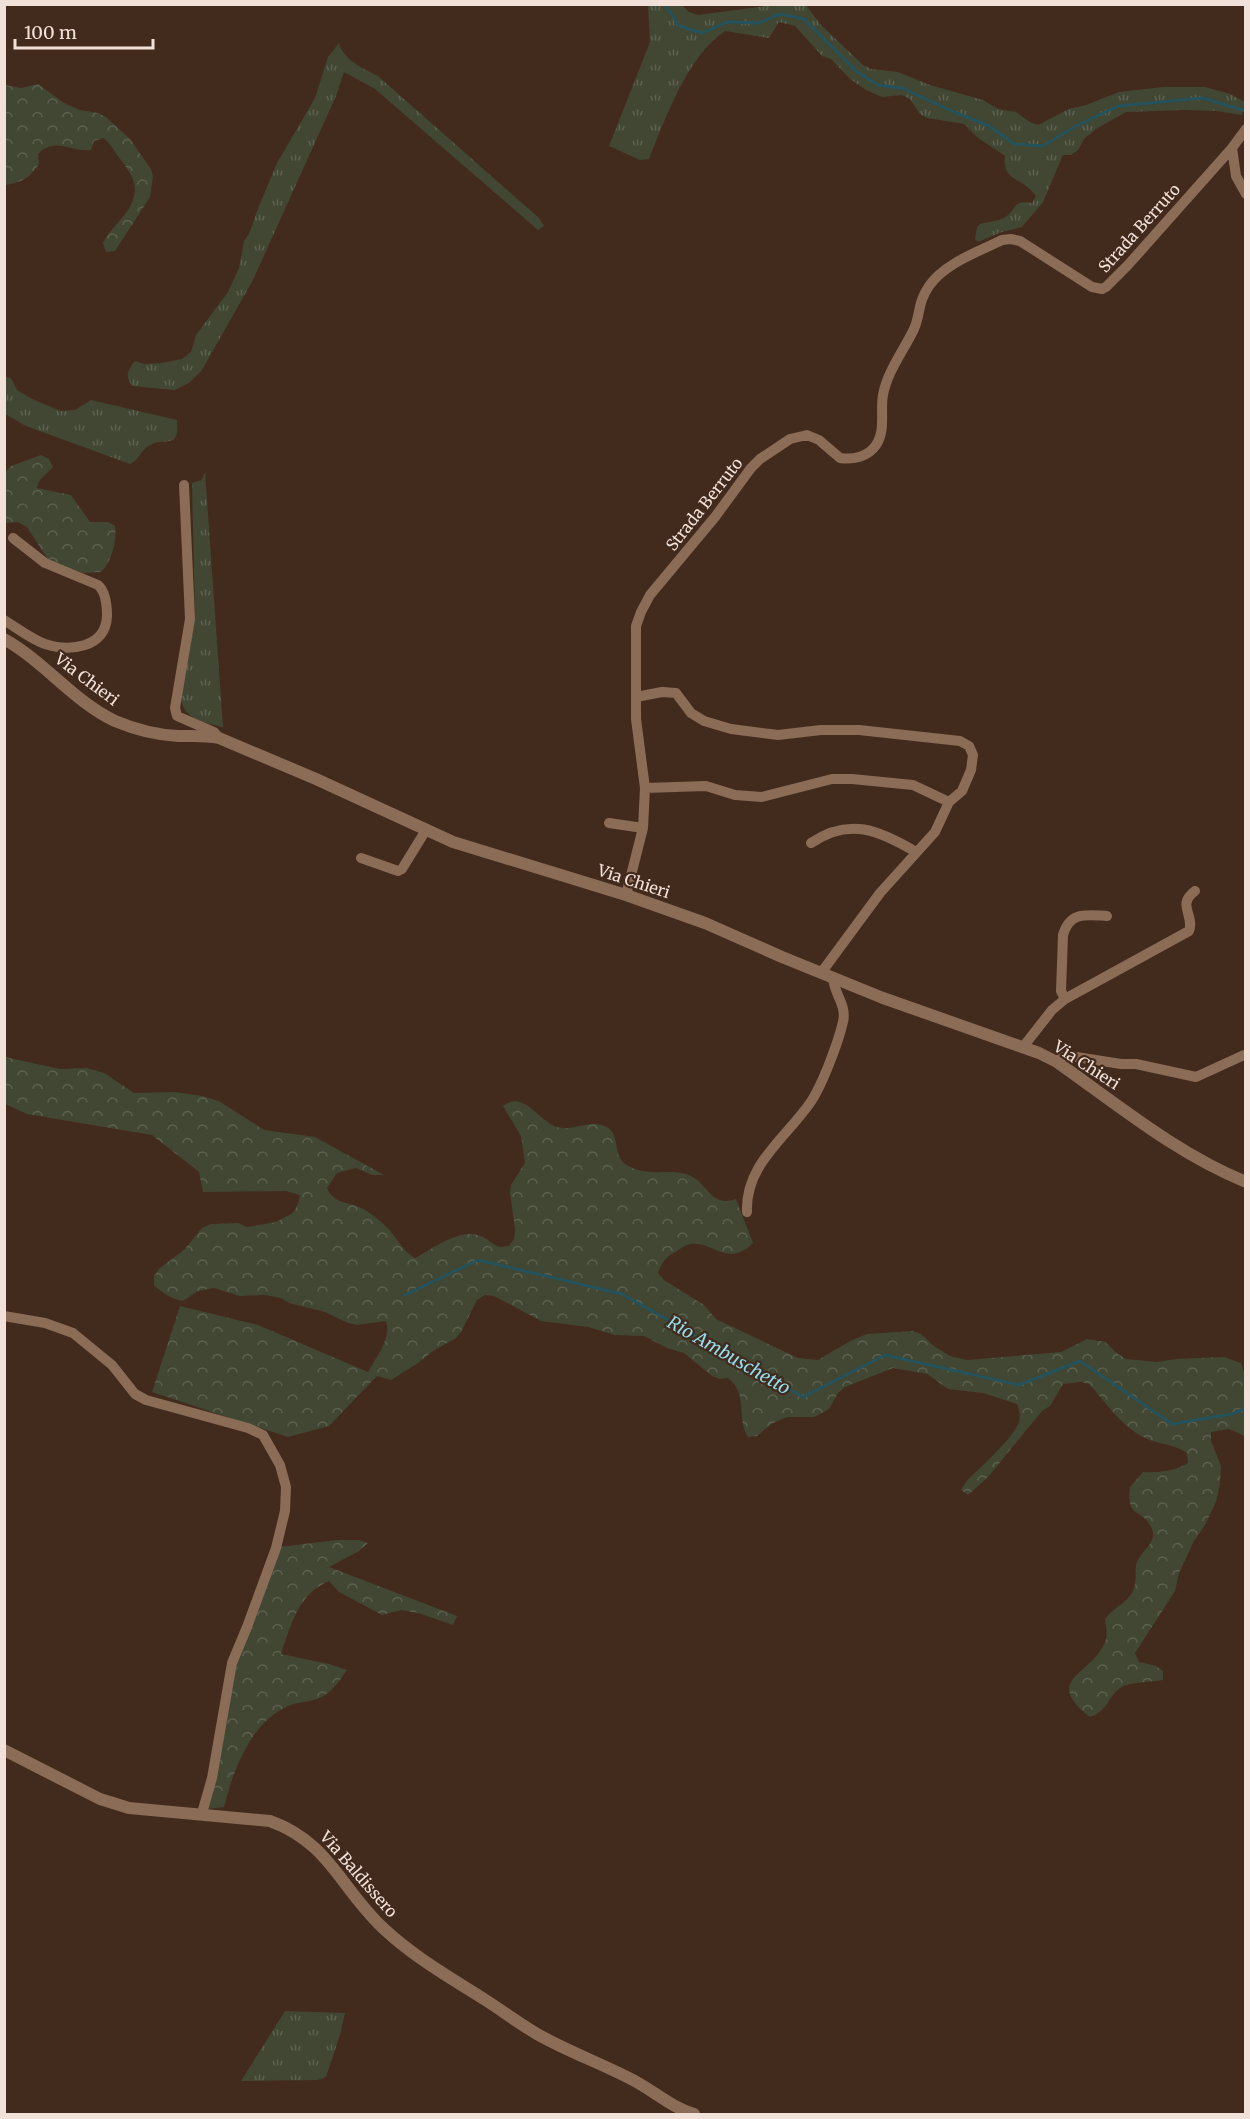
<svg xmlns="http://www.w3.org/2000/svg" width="1250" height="2119" font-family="Merriweather,serif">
<defs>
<pattern id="grass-tufts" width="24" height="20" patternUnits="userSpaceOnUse" patternTransform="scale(1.5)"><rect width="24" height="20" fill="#414733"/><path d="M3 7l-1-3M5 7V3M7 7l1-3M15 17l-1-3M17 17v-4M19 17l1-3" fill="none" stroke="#5d6150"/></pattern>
<pattern id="forest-crowns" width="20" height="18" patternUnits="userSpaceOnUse" patternTransform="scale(1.5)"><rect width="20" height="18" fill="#414733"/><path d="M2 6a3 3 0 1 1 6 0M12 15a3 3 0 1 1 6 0" fill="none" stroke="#5d6150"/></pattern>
</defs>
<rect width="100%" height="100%" fill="#422a1d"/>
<!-- grass -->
<path fill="url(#grass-tufts)" d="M 648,5 L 682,5 L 689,12 L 698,15 L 773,5 L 806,5 L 820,24 L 863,65 L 871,69 L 898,72 L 930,85 L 983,100 L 998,109 L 1016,112 L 1030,122 L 1038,125 L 1069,109 L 1086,105 L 1119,92 L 1163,87 L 1205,87 L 1230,94 L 1245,102 L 1242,115 L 1217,111 L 1184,110 L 1126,112 L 1096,129 L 1084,139 L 1078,150 L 1071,155 L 1063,155 L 1043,202 L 1022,227 L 999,233 L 978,242 L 975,239 L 977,227 L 980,224 C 987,222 998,221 1004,218 C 1018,210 1011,199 1032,203 L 1036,196 C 1024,178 1001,181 1005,156 L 977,137 L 964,124 L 927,118 L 920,114 L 910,99 L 902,95 L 882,97 L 866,90 L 850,79 L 831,59 L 822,56 L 795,26 L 779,22 L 769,38 L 725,31 C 687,57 666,117 649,159 L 640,160 L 609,146 L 650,42 Z
M 339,43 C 343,60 364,69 378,76 L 539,218 L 544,226 L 538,230 L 375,89 L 344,72 L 336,96 L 253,280 L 202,370 L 189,383 L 175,390 L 132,386 C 125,376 127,371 135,361 L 144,364 L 162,363 L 182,359 L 191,352 L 196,335 L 228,292 L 239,268 L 244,241 L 249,234 L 259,206 L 277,163 L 315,98 L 328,57 Z
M 5,377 L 11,378 L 17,390 L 32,399 L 61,411 L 75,410 L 91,400 L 177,420 C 180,453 164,434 147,447 C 140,452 139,460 130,464 L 26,426 L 5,414 Z
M 205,472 L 223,727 C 206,723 184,720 181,699 L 195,617 L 192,483 L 202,480 Z
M 285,2011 L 345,2013 L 340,2035 L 326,2077 L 318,2080 L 241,2081 Z"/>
<!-- forest -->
<path fill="url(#forest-crowns)" d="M 38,84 L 64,103 L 80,110 L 98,113 L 106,117 L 130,139 L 151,169 L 153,177 L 150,197 L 115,251 L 106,252 L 103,243 C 109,230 120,222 128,210 C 144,184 129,172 115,152 C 111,146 109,142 103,138 L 94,141 L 91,150 C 71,153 56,136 38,154 L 39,164 C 28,179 23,182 5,185 L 5,85 L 21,88 Z
M 41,455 L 49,459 L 53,467 L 39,481 L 37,488 L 71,495 L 90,522 L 108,522 L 115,526 C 117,541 112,561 101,572 L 83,573 L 49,561 L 27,527 L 18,522 L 5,523 L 5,472 L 11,466 Z
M 5,1057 L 60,1069 L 87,1068 L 104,1073 L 134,1093 L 175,1092 L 202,1096 L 219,1101 L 264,1130 L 315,1137 L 384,1175 L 372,1175 L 356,1168 L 337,1173 L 327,1188 C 334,1205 349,1201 363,1209 C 370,1212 388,1227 392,1233 C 400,1243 404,1252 415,1258 C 432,1249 458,1229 478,1235 C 486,1237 492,1244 499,1247 L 509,1246 L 514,1239 L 515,1229 L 510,1193 L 511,1185 L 525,1163 L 521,1136 L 503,1106 C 524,1090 537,1120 557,1127 C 572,1132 591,1118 607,1127 C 620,1135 613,1153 624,1163 C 647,1180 670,1166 691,1176 C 708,1184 711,1208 736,1199 L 753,1243 C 726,1270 711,1237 687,1245 C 683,1246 679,1250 675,1252 C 665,1258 662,1262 658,1273 L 664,1280 L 704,1305 L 716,1319 L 798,1358 L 818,1360 L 850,1341 L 867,1334 L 913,1331 L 921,1334 L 934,1346 L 950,1356 L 967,1360 L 1061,1352 L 1087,1339 L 1105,1342 L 1118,1354 L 1126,1359 L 1157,1362 L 1176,1359 L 1224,1357 L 1241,1363 L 1245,1376 L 1245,1436 L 1229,1429 L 1211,1432 L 1211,1441 L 1221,1466 L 1220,1484 L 1216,1502 L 1205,1525 L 1194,1541 L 1179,1573 L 1175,1591 L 1135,1653 L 1139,1662 L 1156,1666 L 1163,1671 L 1163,1680 C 1152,1682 1128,1682 1120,1688 C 1107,1698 1109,1710 1090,1717 C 1041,1679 1092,1675 1105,1642 C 1108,1635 1106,1626 1105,1619 C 1113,1608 1125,1604 1132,1593 C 1137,1584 1135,1575 1136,1566 C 1139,1550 1161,1543 1150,1525 C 1140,1508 1126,1518 1130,1487 L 1143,1472 C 1158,1473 1175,1471 1188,1463 L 1187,1453 C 1173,1443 1158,1445 1143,1437 C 1121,1426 1106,1402 1089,1384 L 1081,1382 L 1063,1384 L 1050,1406 L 1042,1411 L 988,1477 L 968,1495 L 961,1490 L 966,1482 C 978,1469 1014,1438 1019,1422 C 1021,1416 1019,1410 1017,1404 L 983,1393 L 948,1389 L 927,1374 L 893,1368 L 845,1387 L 838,1393 L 829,1409 L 822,1413 L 814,1417 L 787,1417 L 771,1424 L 757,1436 L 748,1437 C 736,1419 749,1394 728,1378 L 720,1379 L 712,1376 L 684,1353 L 667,1348 L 644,1336 L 615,1335 L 588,1327 L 541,1321 L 494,1296 L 485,1295 L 477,1300 L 461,1332 L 456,1338 L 433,1351 L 418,1363 L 391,1380 L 377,1376 L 329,1426 L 288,1437 L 152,1392 L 180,1306 L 258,1325 L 368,1372 C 376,1357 392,1338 386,1321 L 357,1325 L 348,1323 L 325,1312 L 289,1303 L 281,1298 L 265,1295 L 239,1296 L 214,1288 L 198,1291 L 183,1301 C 172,1299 162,1293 154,1285 L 154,1276 L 160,1268 L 184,1250 L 202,1228 L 211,1224 L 238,1223 L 247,1227 L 276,1222 L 293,1213 L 298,1204 L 300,1195 L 286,1191 L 203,1192 L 199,1172 L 152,1135 L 27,1114 L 5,1104 Z
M 337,1540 L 359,1540 L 368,1543 L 359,1551 L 329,1567 L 457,1616 L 453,1625 L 418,1613 L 401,1610 L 382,1615 L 339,1592 L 329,1581 C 298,1594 291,1625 281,1654 L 329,1664 L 347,1670 C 336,1686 328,1698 309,1701 C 301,1703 293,1703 286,1707 C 250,1724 233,1771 224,1807 L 207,1809 L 237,1664 L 279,1547 Z"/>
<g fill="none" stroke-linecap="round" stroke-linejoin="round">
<!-- stream -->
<path stroke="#25525b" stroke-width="3" d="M 665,4 L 679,26 L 702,33 L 727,22 L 758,23 L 780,14 L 804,19 L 856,71 L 878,85 L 902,88 L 954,112 L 989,126 L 1014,144 L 1043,146 L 1076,126 L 1118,106 L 1203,98 L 1246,111
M 405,1295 L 478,1260 L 622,1294 L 803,1397 L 885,1355 L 1019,1385 L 1080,1361 L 1172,1424 L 1232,1414 L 1246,1408"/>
<!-- minor -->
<path stroke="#8b6c57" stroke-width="10" d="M 1246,129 L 1232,148 L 1236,176 L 1246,194
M 184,485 L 190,619 L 175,708 L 177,716 L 214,732 L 219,738
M 4,620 C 17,628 31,639 45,644 C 70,652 106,648 107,616 C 107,605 106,592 98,585 L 45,563 L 13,538
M 636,697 L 662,692 L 676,693 L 691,713 L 704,721 L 731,729 L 778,735 L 821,730 L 859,730 L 960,741 L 969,746 L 973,755 L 971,770 L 962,791 L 949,802 L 935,832 L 880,893 L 821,973
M 645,788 L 706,786 L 735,795 L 762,797 L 832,779 L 852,779 L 913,785 L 949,802
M 609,823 L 643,828
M 811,843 C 849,817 879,830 916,852
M 361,858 L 398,871 L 402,869 L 426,830
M 626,895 L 643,828 L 645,788 L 636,719 L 636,626 L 641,612 L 650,595 L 715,517 L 751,468 L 760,459 L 790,439 L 807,435 L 819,440 L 840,458 C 853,460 868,457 876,445 C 886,431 880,411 883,395 C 887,372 904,350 914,329 C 921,313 917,304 929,286 C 945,263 978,252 1002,240 L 1011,239 L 1020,241 L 1092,287 L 1102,289 L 1106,287 L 1128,265 L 1232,148
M 1065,999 L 1061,991 L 1063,935 C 1070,911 1086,915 1107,916
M 1023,1047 L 1052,1010 L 1065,999 L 1189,931 C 1195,915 1176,905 1195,891
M 1057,1062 L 1062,1057 L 1070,1056 L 1121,1064 L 1136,1064 L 1196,1077 L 1244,1055
M 747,1212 C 745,1165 785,1139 810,1103 C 822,1086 838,1043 843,1022 C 847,1005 834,994 833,978
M 4,1316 L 45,1323 L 73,1333 L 112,1365 L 135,1394 L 146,1400 L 248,1428 L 263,1435 L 280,1465 L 286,1487 L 285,1511 L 276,1548 L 247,1627 L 232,1663 L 212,1778 L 202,1813"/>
<!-- tertiary -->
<path stroke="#8b6c57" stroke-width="12" d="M 4,639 C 45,662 73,701 115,721 C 134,729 157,735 178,736 C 192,736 205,735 219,738 L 316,779 L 453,842 L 626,895 L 705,923 L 782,957 L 883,998 L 1039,1053 L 1057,1062 C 1118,1105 1177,1154 1246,1182
M 4,1750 L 100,1799 L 129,1808 L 270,1821 C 329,1842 341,1889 383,1928 C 415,1958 451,1978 487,2001 C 504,2012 520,2024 537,2034 C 567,2051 600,2063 631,2079 C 653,2090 670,2107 694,2114"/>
</g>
<g text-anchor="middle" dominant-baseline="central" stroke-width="4.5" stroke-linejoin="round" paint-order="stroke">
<!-- street labels -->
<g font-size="16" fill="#f1e1d9" stroke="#422a1d">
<text transform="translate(1139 228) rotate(-48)">Strada Berruto</text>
<text transform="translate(704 504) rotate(-52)">Strada Berruto</text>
<text transform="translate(87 679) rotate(37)">Via Chieri</text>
<text transform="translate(634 881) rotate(18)">Via Chieri</text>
<text transform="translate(1087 1065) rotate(33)">Via Chieri</text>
<text transform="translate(359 1874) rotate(49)">Via Baldissero</text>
</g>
<!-- water labels -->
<g font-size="18" font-style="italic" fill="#90dff0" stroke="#422a1d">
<text transform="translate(729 1355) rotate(30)">Rio Ambuschetto</text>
</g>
</g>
<!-- border -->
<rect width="1250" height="2119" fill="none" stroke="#f1e1d9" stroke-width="12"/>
<!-- scale -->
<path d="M15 39v9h138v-9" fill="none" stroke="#f1e1d9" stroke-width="3"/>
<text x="24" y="39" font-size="18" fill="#f1e1d9" stroke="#422a1d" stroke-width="4.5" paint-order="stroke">100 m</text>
</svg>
